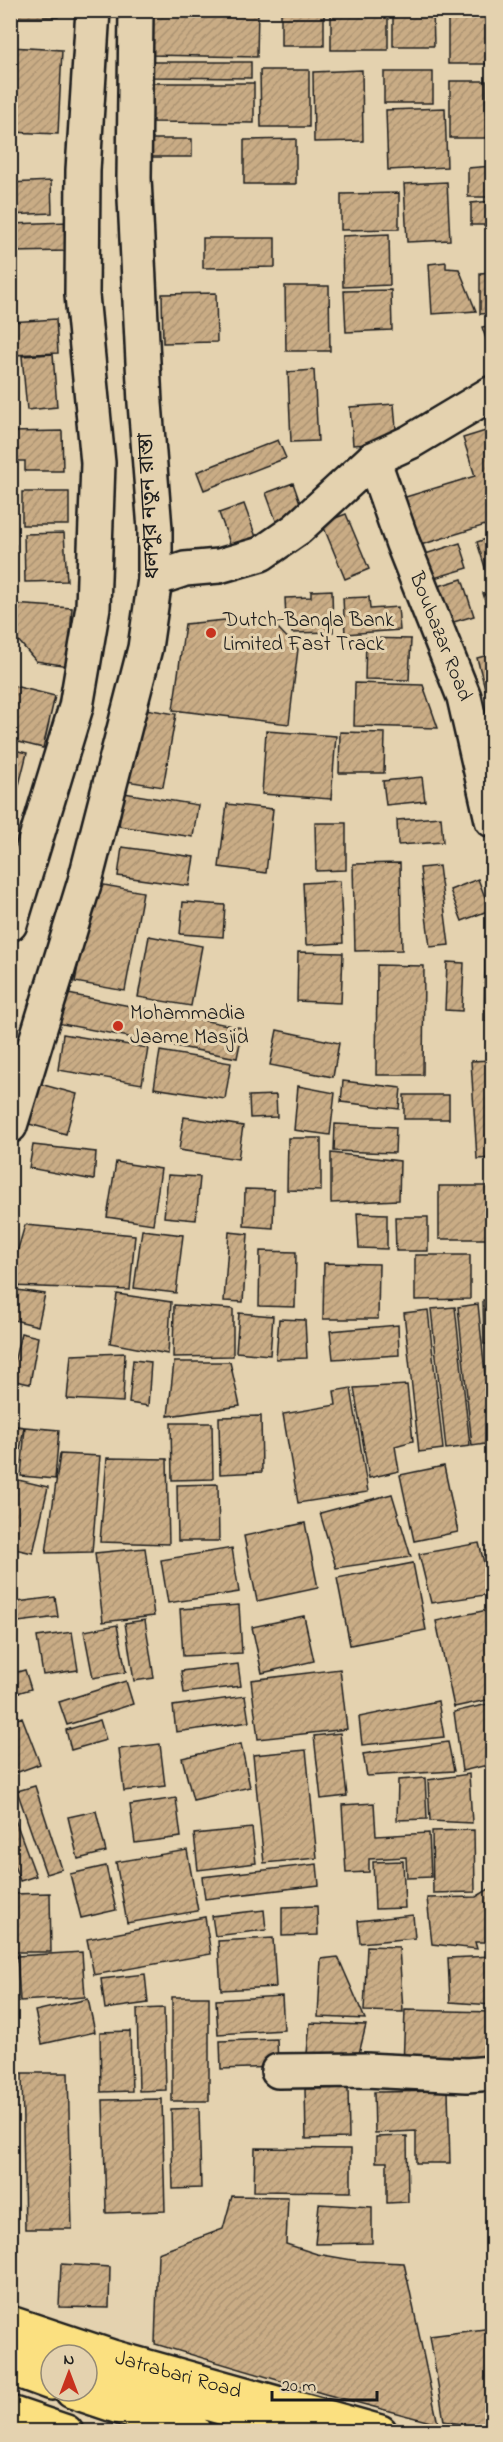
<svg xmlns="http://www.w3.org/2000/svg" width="503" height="2442" font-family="'Indie Flower','Noto Sans Bengali',sans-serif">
<defs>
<pattern id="building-hatch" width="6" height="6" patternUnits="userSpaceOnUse" patternTransform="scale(1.5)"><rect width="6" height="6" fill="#c9ac85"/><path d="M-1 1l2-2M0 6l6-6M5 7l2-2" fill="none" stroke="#ac9372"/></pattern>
</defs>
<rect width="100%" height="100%" fill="#e4d2af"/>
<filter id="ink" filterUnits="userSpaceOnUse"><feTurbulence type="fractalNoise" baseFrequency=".0167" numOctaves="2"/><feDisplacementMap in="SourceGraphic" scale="12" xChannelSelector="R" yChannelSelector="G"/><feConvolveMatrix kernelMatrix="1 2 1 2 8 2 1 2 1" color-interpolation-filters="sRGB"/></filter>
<g filter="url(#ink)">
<!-- building -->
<path fill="url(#building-hatch)" stroke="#1c1c1c" stroke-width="1.5" d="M 10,10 L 58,10 L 58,17 L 10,17 Z
M 150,10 L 258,10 L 257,57 L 149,55 Z
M 281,10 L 324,10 L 324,46 L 281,46 Z
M 331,10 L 388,10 L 388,50 L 331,50 Z
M 393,10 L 433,10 L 434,46 L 393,46 Z
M 448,10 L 492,10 L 492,64 L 448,64 Z
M 10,47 L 62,50 L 58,134 L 10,132 Z
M 147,62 L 251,62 L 251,78 L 147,77 Z
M 260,70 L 309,70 L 309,127 L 261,127 Z
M 362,70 L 363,141 L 314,142 L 313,72 Z
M 384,72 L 433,72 L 433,103 L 384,103 Z
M 450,81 L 486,81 L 487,138 L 450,138 Z
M 151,83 L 254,83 L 254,123 L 150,122 Z
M 445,108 L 447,167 L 388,170 L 386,110 Z
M 143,139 L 192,139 L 192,157 L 143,157 Z
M 296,139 L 296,184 L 244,184 L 244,140 Z
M 492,166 L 492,197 L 468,197 L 468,168 Z
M 51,181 L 52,213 L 10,215 L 10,183 Z
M 447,182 L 450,240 L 407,242 L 404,184 Z
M 399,193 L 399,229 L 341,230 L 341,194 Z
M 492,201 L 492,225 L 471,225 L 471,203 Z
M 69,222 L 69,251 L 10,252 L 10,224 Z
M 389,234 L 390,285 L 343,287 L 342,236 Z
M 203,238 L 275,238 L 275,267 L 203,268 Z
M 446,262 L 446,268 L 459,269 L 476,311 L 432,314 L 429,264 Z
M 492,272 L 492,313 L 480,314 L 480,273 Z
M 285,286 L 329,286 L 330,351 L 286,351 Z
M 391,290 L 392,330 L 346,332 L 344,291 Z
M 216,293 L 217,342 L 163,343 L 162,294 Z
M 56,319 L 58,353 L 10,355 L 10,322 Z
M 492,325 L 492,356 L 482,327 Z
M 53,354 L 57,407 L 27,410 L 22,356 Z
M 314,370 L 318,441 L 291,442 L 288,372 Z
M 394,404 L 397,442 L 353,445 L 350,407 Z
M 492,429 L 492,523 L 414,547 L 399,499 L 475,476 L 463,438 Z
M 62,431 L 63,471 L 25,471 L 25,461 L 10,461 L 10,432 Z
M 278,440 L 286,458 L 204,490 L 197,472 Z
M 293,483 L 305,517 L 278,526 L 266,493 Z
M 22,492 L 69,492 L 69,525 L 22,525 Z
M 244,504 L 260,548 L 235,557 L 219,513 Z
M 346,514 L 369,569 L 345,579 L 322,523 Z
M 64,533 L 67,581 L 25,582 L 24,534 Z
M 492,537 L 492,579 L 489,580 L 477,542 Z
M 460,543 L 468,568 L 424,581 L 416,557 Z
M 10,545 L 15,545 L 14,570 L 10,570 Z
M 462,579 L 474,616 L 440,626 L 429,589 Z
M 332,590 L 333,632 L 292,633 L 291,619 L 286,619 L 285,598 L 311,597 L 311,591 Z
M 492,590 L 492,613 L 489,614 L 483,593 Z
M 369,597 L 370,609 L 398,607 L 400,630 L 345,634 L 343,598 Z
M 12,604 L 72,608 L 68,666 L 36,661 L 17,639 L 10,627 Z
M 256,617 L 277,627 L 298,649 L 289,724 L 173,710 L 185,624 Z
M 366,638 L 411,639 L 409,680 L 365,679 Z
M 492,654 L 492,714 L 477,658 Z
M 355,683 L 423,685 L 438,728 L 354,726 Z
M 10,685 L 55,696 L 43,748 L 10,740 Z
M 133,707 L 176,714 L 163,787 L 120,780 Z
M 266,731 L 336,736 L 331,799 L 262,794 Z
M 340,732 L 385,733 L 384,773 L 339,773 Z
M 10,749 L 27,753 L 13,809 L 10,808 Z
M 422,777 L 425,801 L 386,805 L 383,781 Z
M 124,793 L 198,805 L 193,837 L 119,826 Z
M 227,804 L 273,809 L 266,873 L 219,867 Z
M 441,817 L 443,842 L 398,845 L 397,820 Z
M 315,823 L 346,823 L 346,870 L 316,871 Z
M 122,847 L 194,857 L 189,886 L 118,876 Z
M 400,863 L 402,950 L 355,951 L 353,864 Z
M 439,866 L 449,945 L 430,947 L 420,868 Z
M 478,879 L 490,910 L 462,921 L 450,890 Z
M 340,881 L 343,943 L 306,945 L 303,883 Z
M 93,883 L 143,892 L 125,991 L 75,982 Z
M 183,902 L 225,905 L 223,937 L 180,934 Z
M 149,936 L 202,946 L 191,1006 L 138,997 Z
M 298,952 L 343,953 L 341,1003 L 297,1001 Z
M 485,957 L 492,957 L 492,1021 L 484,1021 Z
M 447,962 L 464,963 L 462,1011 L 445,1010 Z
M 377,965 L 424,966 L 423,1075 L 376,1075 Z
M 63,993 L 243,1028 L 237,1058 L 57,1023 Z
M 277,1030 L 339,1043 L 333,1077 L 270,1065 Z
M 63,1034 L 148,1048 L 142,1084 L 58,1070 Z
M 160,1051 L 231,1063 L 225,1099 L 154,1088 Z
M 492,1060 L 492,1158 L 477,1159 L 471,1061 Z
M 343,1081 L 401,1088 L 399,1109 L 341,1102 Z
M 40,1084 L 77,1094 L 66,1134 L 29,1124 Z
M 298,1086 L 335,1093 L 330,1135 L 294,1130 Z
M 276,1095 L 277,1117 L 250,1118 L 249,1096 Z
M 404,1095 L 449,1095 L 449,1119 L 404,1119 Z
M 184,1117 L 243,1126 L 238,1159 L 179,1150 Z
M 335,1124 L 396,1127 L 395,1153 L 334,1151 Z
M 288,1138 L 321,1138 L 321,1191 L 287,1190 Z
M 33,1145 L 96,1152 L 94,1180 L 29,1168 Z
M 331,1153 L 400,1161 L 399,1200 L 331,1203 Z
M 116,1162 L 161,1169 L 153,1224 L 107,1217 Z
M 168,1175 L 200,1177 L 196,1220 L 164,1217 Z
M 439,1186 L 492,1186 L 492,1239 L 439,1239 Z
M 245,1189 L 274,1190 L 273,1228 L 244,1226 Z
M 357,1213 L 387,1214 L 387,1249 L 359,1248 Z
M 395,1217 L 428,1217 L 428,1251 L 396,1251 Z
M 25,1225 L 135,1235 L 130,1290 L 10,1286 L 10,1276 Z
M 142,1230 L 183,1235 L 176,1293 L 134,1288 Z
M 229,1232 L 248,1234 L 243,1302 L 224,1301 Z
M 260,1251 L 296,1252 L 295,1307 L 259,1306 Z
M 415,1255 L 470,1255 L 470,1299 L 415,1300 Z
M 324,1263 L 379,1264 L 378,1319 L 323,1319 Z
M 10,1289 L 45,1294 L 38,1326 L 10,1319 Z
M 117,1294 L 171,1302 L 168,1354 L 110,1343 Z
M 483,1300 L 492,1300 L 492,1344 L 484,1344 Z
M 478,1304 L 492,1443 L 472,1446 L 458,1307 Z
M 174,1305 L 233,1309 L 233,1356 L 173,1357 Z
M 455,1307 L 470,1446 L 446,1449 L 431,1309 Z
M 428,1310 L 443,1449 L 419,1452 L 404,1313 Z
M 239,1313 L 273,1316 L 270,1355 L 236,1352 Z
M 279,1319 L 305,1320 L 307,1358 L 276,1359 Z
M 398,1325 L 399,1355 L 333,1359 L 330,1331 Z
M 21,1333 L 38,1337 L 30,1384 L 10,1380 Z
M 125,1353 L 123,1402 L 67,1399 L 71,1355 Z
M 133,1360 L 151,1362 L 148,1406 L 129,1403 Z
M 174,1362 L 230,1362 L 240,1406 L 168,1416 Z
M 407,1385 L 413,1441 L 395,1446 L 399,1471 L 369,1478 L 354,1388 Z
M 351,1388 L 368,1492 L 298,1503 L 283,1414 L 336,1405 L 334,1391 Z
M 261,1416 L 262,1472 L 220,1474 L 219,1417 Z
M 171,1423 L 212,1423 L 213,1479 L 172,1480 Z
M 10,1425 L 24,1427 L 17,1469 L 10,1468 Z
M 25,1427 L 59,1430 L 55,1479 L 21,1476 Z
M 60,1454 L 100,1456 L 92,1552 L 46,1553 Z
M 107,1458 L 167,1459 L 169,1544 L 100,1542 Z
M 444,1466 L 458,1532 L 414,1541 L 400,1475 Z
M 10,1478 L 48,1487 L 33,1553 L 10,1548 Z
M 218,1484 L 219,1541 L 178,1541 L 177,1485 Z
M 392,1494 L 411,1557 L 336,1568 L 320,1513 Z
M 305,1523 L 318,1588 L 257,1601 L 244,1536 Z
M 479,1543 L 492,1594 L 431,1603 L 419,1554 Z
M 145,1548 L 154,1616 L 103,1622 L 95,1553 Z
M 232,1548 L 239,1592 L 168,1603 L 161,1560 Z
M 413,1563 L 426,1630 L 350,1645 L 337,1578 Z
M 55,1597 L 58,1617 L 10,1623 L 10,1603 Z
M 239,1605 L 242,1653 L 183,1656 L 180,1609 Z
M 492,1609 L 492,1699 L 454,1707 L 436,1621 Z
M 304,1616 L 314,1661 L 262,1673 L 252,1627 Z
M 145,1620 L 154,1678 L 134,1681 L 125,1623 Z
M 117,1625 L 126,1672 L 93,1678 L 84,1631 Z
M 72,1632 L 78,1670 L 43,1675 L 37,1637 Z
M 238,1664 L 241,1686 L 184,1693 L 181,1671 Z
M 340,1669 L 347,1729 L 258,1739 L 251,1680 Z
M 25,1670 L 31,1689 L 10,1695 L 10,1674 Z
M 126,1681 L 133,1704 L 67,1725 L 59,1702 Z
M 245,1696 L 249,1722 L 176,1732 L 173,1706 Z
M 438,1701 L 444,1737 L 362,1745 L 359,1717 Z
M 492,1703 L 492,1764 L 462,1771 L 454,1712 Z
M 22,1717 L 40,1764 L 10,1775 L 10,1722 Z
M 100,1720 L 106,1740 L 71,1750 L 66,1730 Z
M 340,1733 L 347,1796 L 321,1799 L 314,1736 Z
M 448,1742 L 454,1771 L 367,1776 L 363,1754 Z
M 160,1744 L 165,1786 L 124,1791 L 119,1749 Z
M 241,1744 L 250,1787 L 193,1800 L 182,1758 Z
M 306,1750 L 317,1858 L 264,1863 L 253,1755 Z
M 469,1774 L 472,1823 L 430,1821 L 428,1780 Z
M 425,1778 L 427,1819 L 397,1820 L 398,1780 Z
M 35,1786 L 62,1869 L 46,1874 L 17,1791 Z
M 176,1798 L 181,1837 L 135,1843 L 130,1805 Z
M 374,1803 L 376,1836 L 429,1833 L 431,1877 L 407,1878 L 406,1857 L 369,1859 L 369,1872 L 346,1873 L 342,1805 Z
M 10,1806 L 36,1876 L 20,1881 L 10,1855 Z
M 96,1811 L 106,1852 L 78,1859 L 68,1817 Z
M 252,1828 L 256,1863 L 198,1870 L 194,1834 Z
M 474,1830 L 475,1892 L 433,1893 L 432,1831 Z
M 187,1850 L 198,1911 L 127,1923 L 116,1862 Z
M 403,1861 L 405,1908 L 375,1909 L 373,1862 Z
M 317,1864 L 319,1885 L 205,1899 L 202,1877 Z
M 106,1866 L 116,1910 L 81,1918 L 70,1874 Z
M 492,1887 L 492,1942 L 475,1942 L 477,1949 L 432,1944 L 427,1898 L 476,1897 Z
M 50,1893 L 51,1952 L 13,1952 L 12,1894 Z
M 317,1906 L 318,1935 L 282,1936 L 282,1907 Z
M 264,1910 L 266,1930 L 215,1936 L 212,1916 Z
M 413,1915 L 415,1938 L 360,1943 L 358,1921 Z
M 205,1917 L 211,1954 L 94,1975 L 87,1939 Z
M 273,1938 L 276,1987 L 221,1990 L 218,1941 Z
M 367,1946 L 399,1947 L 403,2012 L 364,2011 Z
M 82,1952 L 85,1997 L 20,2001 L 17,1956 Z
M 492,1956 L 492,2005 L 450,2002 L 448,1958 Z
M 338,1957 L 365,2019 L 318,2017 L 321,1959 Z
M 145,1974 L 148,2003 L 105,2009 L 101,1979 Z
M 282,1996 L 284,2030 L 218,2034 L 216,2000 Z
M 172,1997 L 209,1997 L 209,2101 L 172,2101 Z
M 88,1999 L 95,2032 L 42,2044 L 35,2011 Z
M 164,2008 L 166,2090 L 139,2091 L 137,2009 Z
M 405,2010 L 492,2012 L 492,2070 L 403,2068 Z
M 310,2023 L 366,2025 L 356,2066 L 306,2063 Z
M 130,2031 L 132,2091 L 101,2092 L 100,2032 Z
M 277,2039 L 278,2067 L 221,2069 L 220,2041 Z
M 22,2073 L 68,2073 L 72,2229 L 25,2229 Z
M 348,2088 L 349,2138 L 306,2139 L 305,2089 Z
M 448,2091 L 450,2163 L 416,2163 L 416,2131 L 375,2133 L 374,2092 Z
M 162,2099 L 165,2211 L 106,2213 L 103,2100 Z
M 199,2108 L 201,2188 L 173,2189 L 171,2109 Z
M 407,2136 L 408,2202 L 387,2203 L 387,2162 L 376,2162 L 376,2137 Z
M 255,2148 L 351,2149 L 351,2192 L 254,2191 Z
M 232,2196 L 288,2197 L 286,2244 L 317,2254 L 358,2261 L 404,2263 L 438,2424 L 325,2394 L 155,2344 L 158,2253 L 223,2229 Z
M 319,2204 L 372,2207 L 372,2243 L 315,2244 Z
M 61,2264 L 110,2267 L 109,2308 L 59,2307 Z
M 492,2328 L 492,2430 L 444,2421 L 430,2336 Z"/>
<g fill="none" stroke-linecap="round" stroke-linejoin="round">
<!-- street casing -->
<g stroke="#1c1c1c" stroke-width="38">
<g id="street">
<path id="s1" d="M 373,459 L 403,544 L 464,697 L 492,820"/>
<path d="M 155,579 L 185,569 L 219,566 L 261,554 L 297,529 L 373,459 L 410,442 L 492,393"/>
<path d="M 278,2071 L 365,2070 L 467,2075 L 492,2073"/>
</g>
</g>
<!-- secondary casing -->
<g stroke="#1c1c1c" stroke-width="38">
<path id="secondary" d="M 10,924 L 76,707 L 93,607 L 98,463 L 82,295 L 83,170 L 93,10
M 10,1126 L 85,881 L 145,648 L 155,579 L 155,529 L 145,403 L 134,178 L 136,10"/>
</g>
<!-- primary casing -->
<g stroke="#1c1c1c" stroke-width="38">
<g id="primary">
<path id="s2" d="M 10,2323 L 112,2357 L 380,2432"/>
</g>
</g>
<!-- highway casing -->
<g stroke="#1c1c1c" stroke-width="38">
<path id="highway" d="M 10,2346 L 51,2358
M 10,2368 L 51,2383
M 87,2369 L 308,2432
M 72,2391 L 194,2432
M 10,2413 L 66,2432"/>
</g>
<!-- street -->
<use href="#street" stroke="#e4d2af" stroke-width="33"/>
<!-- secondary -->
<use href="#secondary" stroke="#e4d2af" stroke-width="33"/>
<!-- primary -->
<use href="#primary" stroke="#fbe080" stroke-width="33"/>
<!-- highway -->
<use href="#highway" stroke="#fbe080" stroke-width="33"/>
</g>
</g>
<!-- markers -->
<g fill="#c8321e" stroke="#e4d2af" stroke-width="2">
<circle cx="211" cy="633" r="6"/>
<circle cx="118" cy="1026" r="6"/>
</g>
<g text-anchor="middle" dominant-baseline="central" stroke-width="6" stroke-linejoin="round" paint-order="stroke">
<!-- street labels -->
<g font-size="21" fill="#1c1c1c" stroke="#e4d2af">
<text transform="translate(150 506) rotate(-93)">ধলপুর নতুন রাস্তা</text>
<text stroke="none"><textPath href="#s1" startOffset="190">Boubazar Road</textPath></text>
<text stroke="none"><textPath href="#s2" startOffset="176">Jatrabari Road</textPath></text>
</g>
<!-- poi labels -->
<g font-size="21" fill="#1c1c1c" stroke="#e4d2af" text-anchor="start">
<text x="223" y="621">Dutch-Bangla Bank<tspan x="223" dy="24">Limited Fast Track</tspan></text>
<text x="130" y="1014">Mohammadia<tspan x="130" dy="24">Jaame Masjid</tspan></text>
</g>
</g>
<!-- margin -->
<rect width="503" height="2442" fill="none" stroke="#e4d2af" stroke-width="36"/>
<rect x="18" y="18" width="467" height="2406" fill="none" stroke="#1c1c1c" stroke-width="2" filter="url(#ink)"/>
<!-- north arrow -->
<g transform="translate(69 2373)"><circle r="28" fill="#e4d2af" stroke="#948974" stroke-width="1.5"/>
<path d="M0-4.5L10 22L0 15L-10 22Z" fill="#c8321e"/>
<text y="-9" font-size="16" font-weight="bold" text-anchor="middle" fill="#1c1c1c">N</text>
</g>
<!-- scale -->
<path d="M272 2391v9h105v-9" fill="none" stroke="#1c1c1c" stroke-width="3"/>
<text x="281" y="2391" font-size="18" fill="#1c1c1c" stroke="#e4d2af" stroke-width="4.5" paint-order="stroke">20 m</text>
</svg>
